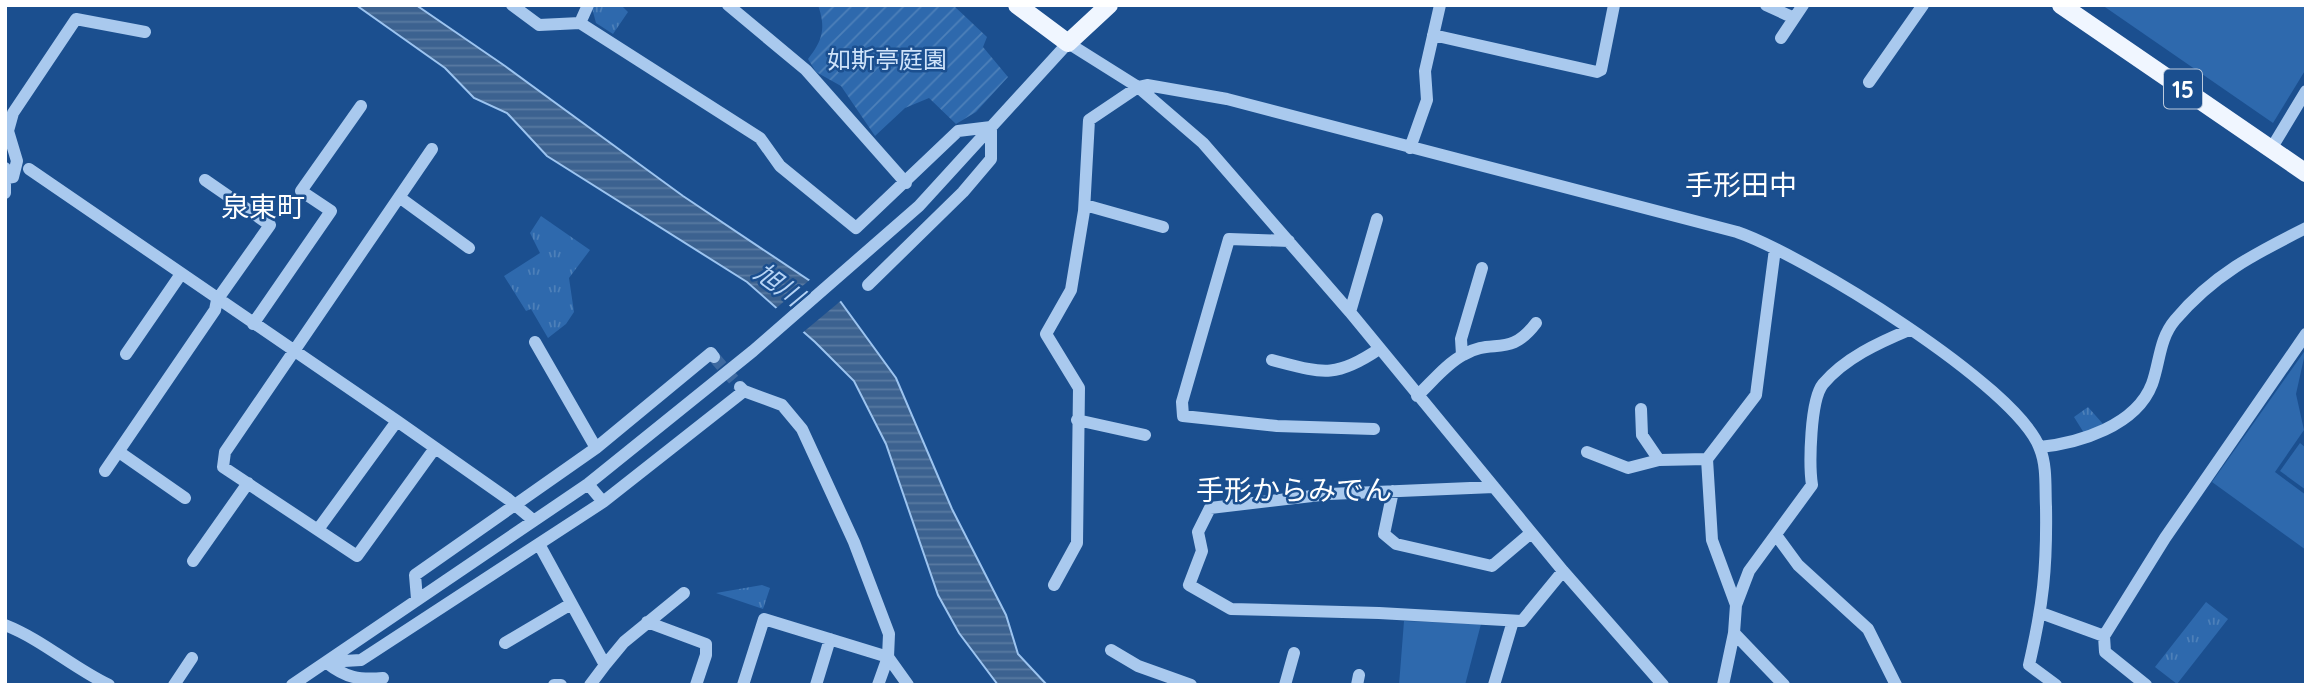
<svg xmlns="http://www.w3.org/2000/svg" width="2311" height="690" font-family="Quicksand,'Noto Sans JP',sans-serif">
<defs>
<pattern id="park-tufts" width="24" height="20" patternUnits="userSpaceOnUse" patternTransform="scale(1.75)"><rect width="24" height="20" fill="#2e69ad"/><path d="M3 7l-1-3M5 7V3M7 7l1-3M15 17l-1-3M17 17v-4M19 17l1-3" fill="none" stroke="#4d80b9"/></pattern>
<pattern id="garden-furrows" width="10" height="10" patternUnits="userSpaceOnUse" patternTransform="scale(1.75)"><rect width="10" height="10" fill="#2e69ad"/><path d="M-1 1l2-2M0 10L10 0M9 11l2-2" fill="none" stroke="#4d80b9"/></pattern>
<pattern id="water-rules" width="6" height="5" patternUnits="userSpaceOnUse" patternTransform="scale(1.75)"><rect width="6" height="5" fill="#3c6290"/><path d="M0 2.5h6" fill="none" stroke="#597aa1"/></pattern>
</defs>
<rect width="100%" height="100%" fill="#1b4f8f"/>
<!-- grass -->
<path fill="#2e69ad" d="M 2102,5 L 2306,5 L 2306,69 L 2273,123 Z
M 2306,349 L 2296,394 L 2304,430 L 2275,472 L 2306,495 L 2306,550 L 2212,482 Z
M 2300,443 L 2306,448 L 2306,490 L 2280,471 Z
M 1404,621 L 1481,624 L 1465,685 L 1399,685 Z"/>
<!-- park -->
<path fill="url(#park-tufts)" d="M 594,5 L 621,5 L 628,12 L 613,34 L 596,23 L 592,8 Z
M 541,216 L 590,250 L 569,278 L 574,312 L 566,324 L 548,338 L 531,309 L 526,311 L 504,276 L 540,253 L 530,233 Z
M 2088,407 L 2103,424 L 2084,433 L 2074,417 Z
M 762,585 L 770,588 L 763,609 L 716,593 Z
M 2206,602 L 2228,619 L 2177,684 L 2155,667 Z"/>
<!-- garden -->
<path fill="url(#garden-furrows)" d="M 818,5 L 953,5 L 987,37 L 983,47 L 1008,77 L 976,112 L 956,124 L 929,98 L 905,108 L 875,136 L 841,86 L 816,72 L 808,59 C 823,40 826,28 818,5 Z"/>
<!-- water -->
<path fill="url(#water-rules)" stroke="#9cc4f0" stroke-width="2" d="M 356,5 L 416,5 L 505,66 L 683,196 L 840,301 L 896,378 L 952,509 L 1006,615 L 1018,654 L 1047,685 L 998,685 L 959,633 L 938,595 L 886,444 L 854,381 L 815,342 L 747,282 L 547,156 L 507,113 L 474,98 L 445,68 Z"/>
<!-- pier -->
<path fill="#1b4f8f" d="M 812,278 L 843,299 L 801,334 L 774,310 Z"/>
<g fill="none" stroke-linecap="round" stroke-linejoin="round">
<!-- minor-tunnel -->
<path stroke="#3d69a0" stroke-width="12" stroke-dasharray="12 6" stroke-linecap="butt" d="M 714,357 L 740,387"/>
<!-- minor -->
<path stroke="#a9c9ee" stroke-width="12" d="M 512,5 L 539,25 L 580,23 L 760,138 L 780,166 L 856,228 L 958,131 L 991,127
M 728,5 L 806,70 L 906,183
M 1766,5 L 1794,18
M 580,23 L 588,5
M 1433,35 L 1597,72 L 1601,70 L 1614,5
M 1781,38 L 1803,5
M 1869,82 L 1923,5
M 1410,148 L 1427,100 L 1425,71 L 1440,5
M 432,149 L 225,452 L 223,467 L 357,556 L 435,448
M 2271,149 L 2306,91
M 5,168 L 5,193
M 29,169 L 397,421 L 508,499 L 533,520
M 7,178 L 13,177 L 17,161 L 8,131 L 13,113 L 76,19 L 145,32
M 399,197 L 469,248
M 1085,205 L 1163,227
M 1289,241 L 1229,239 L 1182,402 L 1183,416 L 1277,426 L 1374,429
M 868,285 L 963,192 L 991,159 L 991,127
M 1350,312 L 1377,219
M 253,324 L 331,211 L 301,191 L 361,106
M 535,342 L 596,448
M 126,354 L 181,274
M 1462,355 L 1461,339 L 1482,268
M 1272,360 C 1322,373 1335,379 1379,349
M 740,387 L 744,391 L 782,405 L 802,429 L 854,542 L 889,634 L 888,657 L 878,685
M 1417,396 C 1431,383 1446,364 1463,355 C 1493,337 1509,359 1536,323
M 1641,409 L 1642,435 L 1659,460 L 1707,459
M 1077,420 L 1145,435
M 2040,447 C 2079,443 2136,426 2152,384 C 2160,362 2159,339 2175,320 C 2213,275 2254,254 2306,228
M 119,452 L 185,498
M 1587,452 L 1628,468 L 1659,460
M 105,471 L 215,310 L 217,300 L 270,225 L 205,180
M 588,484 L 603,502 L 744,391
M 1494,487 L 1329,494 L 1210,508 L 1198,532 L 1202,551 L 1189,585 L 1231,609 L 1379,613 L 1522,621 L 1563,571
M 1393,491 L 1384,534 L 1396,544 L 1492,566 L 1531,533
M 319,528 L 397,421
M 1776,535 L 1798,565 L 1868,629 L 1896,685
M 540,546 L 605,665 L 590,685
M 193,561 L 248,483
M 1054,585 L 1077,543 L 1079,388 L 1046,334 L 1071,290 L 1084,211 L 1089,120 L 1138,87 L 1147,85 L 1227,99 L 1737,232 C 1802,254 2018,386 2040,449 C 2047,466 2045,488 2046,507 C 2047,568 2043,605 2029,665 L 2056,685
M 417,599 L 415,575 L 596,448 L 711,353 L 714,357
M 1736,605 L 1749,571 L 1812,485 C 1809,465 1810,400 1823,384 C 1845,358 1878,343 1909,330
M 2041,613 L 2104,636
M 647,622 L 706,644 L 706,655 L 696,685
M 5,625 C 43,640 73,668 109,685
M 1734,633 L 1784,685
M 505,643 L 571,604
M 1111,650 L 1138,666 L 1191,685
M 327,662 L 361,660 L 603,502
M 327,663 C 346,678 359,680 383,678
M 605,665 L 624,642 L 684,593
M 174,685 L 192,658
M 292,685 L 588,484 L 753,351 L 919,206 L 1068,43 L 1138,87 L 1203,143 L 1350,312 L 1563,571 L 1663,685
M 554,685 L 561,685
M 743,685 L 764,619 L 888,657 L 908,685
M 816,685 L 830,639
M 1285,685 L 1294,653
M 1357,685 L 1359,675
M 1494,685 L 1513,621
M 1723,685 L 1734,633 L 1736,605 L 1712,540 L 1707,459 L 1756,395 L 1775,249
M 2146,685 L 2105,652 L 2104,636 L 2165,538 L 2306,334"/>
<!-- major -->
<path stroke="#f0f6ff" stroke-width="18" d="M 1017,5 L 1068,43 L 1109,5
M 2061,5 L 2306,173"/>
</g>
<g text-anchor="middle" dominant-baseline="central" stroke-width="5" stroke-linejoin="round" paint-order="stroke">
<!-- shield labels -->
<rect fill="#1b4f8f" stroke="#bbcadd" stroke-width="2" x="2164" y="69.5" width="38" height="39" rx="5"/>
<g font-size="23" font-weight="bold" fill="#fff">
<text x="2183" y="89">15</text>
</g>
<!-- park labels -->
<g font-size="24" fill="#cfe3fa" stroke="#1b4f8f">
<text x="887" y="59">如斯亭庭園</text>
</g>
<!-- water labels -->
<g font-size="26" font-style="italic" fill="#b5d3f5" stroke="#1b4f8f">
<text transform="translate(779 284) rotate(36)">旭川</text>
</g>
<!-- quarter labels -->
<g font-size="28" fill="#fff" stroke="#1b4f8f">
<text x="1741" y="184">手形田中</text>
<text x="263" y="206">泉東町</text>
<text x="1294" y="489">手形からみでん</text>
</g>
</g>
<!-- border -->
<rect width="2311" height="690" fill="none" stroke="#ffffff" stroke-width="14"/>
</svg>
